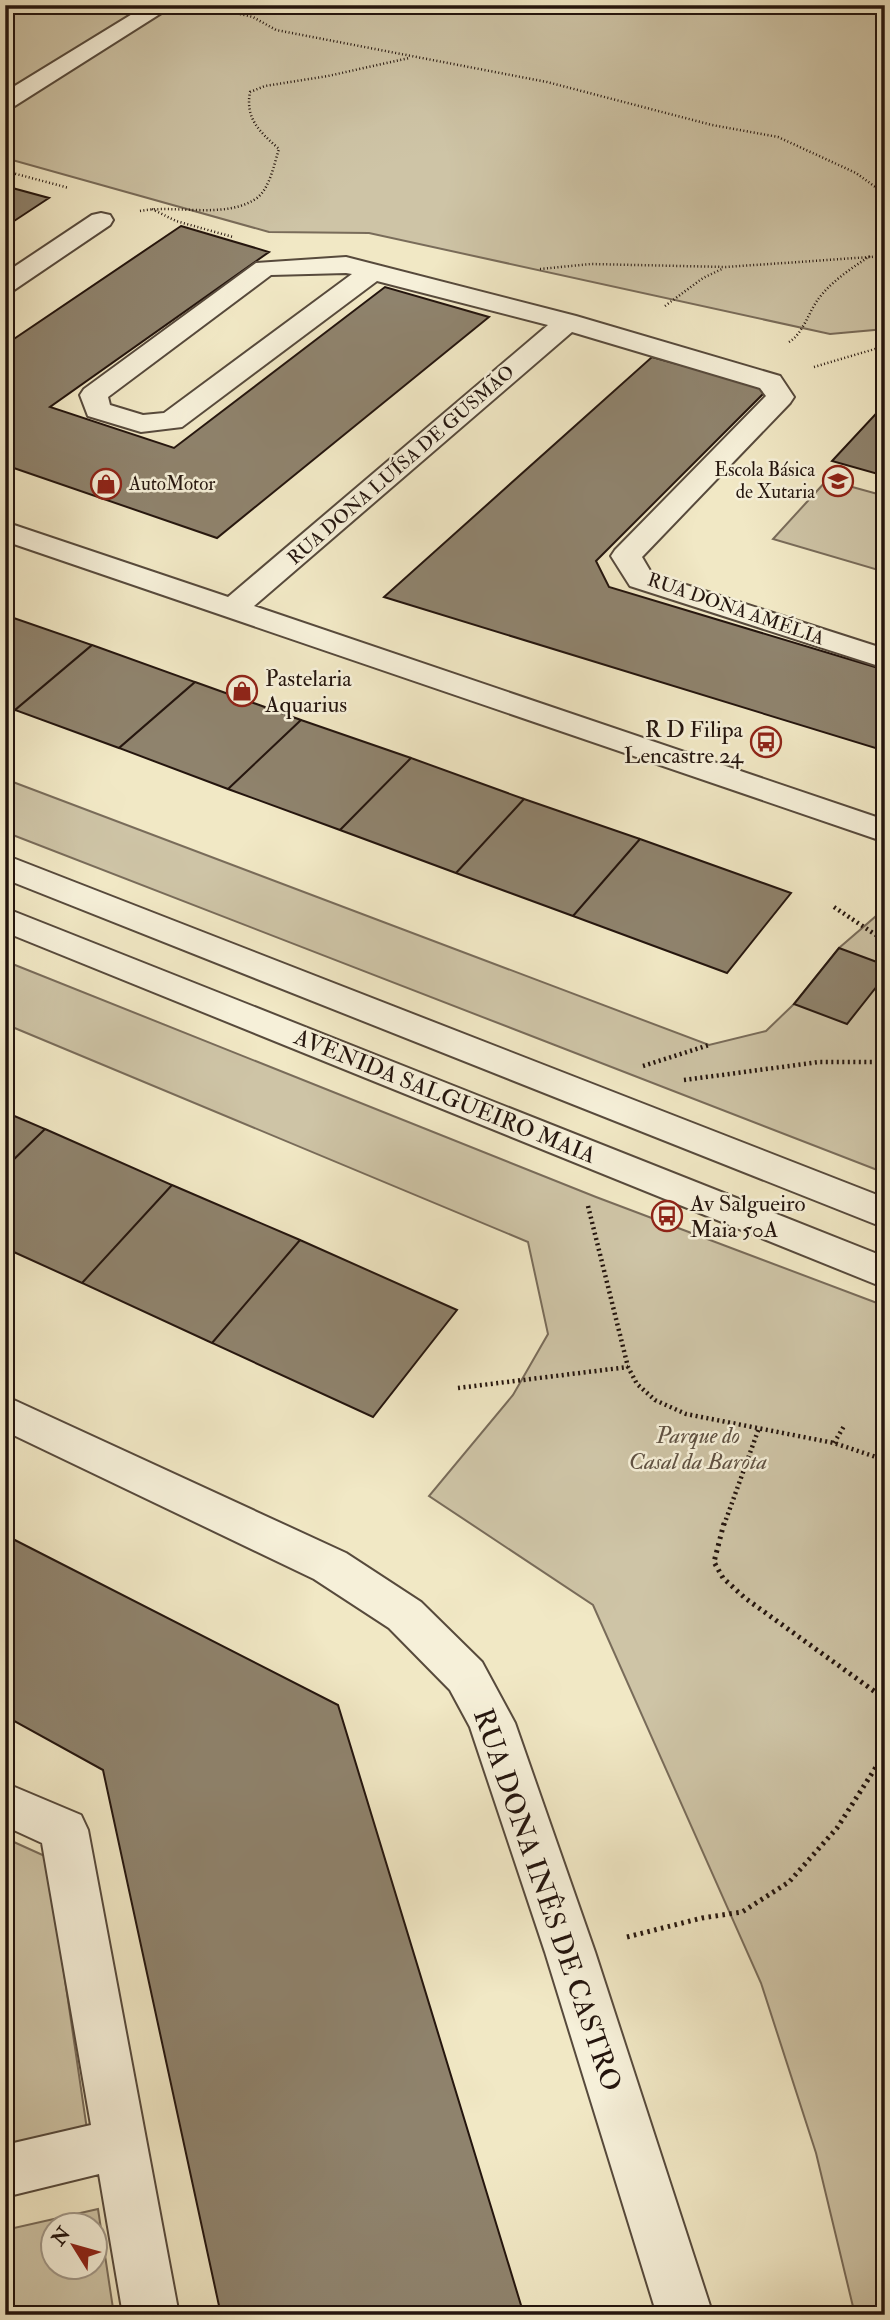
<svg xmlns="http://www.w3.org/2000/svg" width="890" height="2320" font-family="'IM FELL Double Pica',serif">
<rect width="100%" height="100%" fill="#f1e8c5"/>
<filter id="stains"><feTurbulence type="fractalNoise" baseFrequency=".00286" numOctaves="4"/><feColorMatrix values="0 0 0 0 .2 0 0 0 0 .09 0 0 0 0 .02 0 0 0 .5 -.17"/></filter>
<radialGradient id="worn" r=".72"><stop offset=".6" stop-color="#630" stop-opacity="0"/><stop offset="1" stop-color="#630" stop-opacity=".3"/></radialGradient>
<!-- green -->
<path fill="#cec4a6" stroke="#796c5a" stroke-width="2" fill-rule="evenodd" d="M 5,5 L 885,5 L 885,329 L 830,334 L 369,233 L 269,232 L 5,158 Z
M 827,480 L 885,496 L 885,572 L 773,539 Z
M 5,779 L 709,1045 L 766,1031 L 794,1004 L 839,948 L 876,916 L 885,900 L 885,1173 L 5,832 Z
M 5,961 L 596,1197 L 885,1306 L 885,2315 L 855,2315 L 816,2153 L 761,1983 L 593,1605 L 429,1496 L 513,1395 L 548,1334 L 528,1242 L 5,1024 Z
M 5,1838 L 47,1857 L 90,2150 L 5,2169 Z
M 98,2209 L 114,2315 L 5,2315 L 5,2230 ZM 52,2226 L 94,2226 L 94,2268 L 52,2268 Z"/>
<!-- building -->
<path fill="#8f836d" stroke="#24150e" stroke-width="2" d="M 5,186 L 49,198 L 5,227 Z
M 181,226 L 269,252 L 50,407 L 174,448 L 385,287 L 489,317 L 217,538 L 5,465 L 5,345 Z
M 652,357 L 768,389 L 596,561 L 609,587 L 885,670 L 885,751 L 384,597 Z
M 885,404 L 885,476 L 832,461 Z
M 5,615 L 92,645 L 15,710 L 5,706 Z
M 92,645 L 195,682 L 119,748 L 15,710 Z
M 195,682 L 301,720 L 228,789 L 119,748 Z
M 301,720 L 411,758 L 340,830 L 228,789 Z
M 411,758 L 524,799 L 456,873 L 340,830 Z
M 524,799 L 640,839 L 573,916 L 456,873 Z
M 640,839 L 791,893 L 727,973 L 573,916 Z
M 839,948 L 885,965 L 885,976 L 847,1024 L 794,1004 Z
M 5,1112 L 45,1129 L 5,1168 Z
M 45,1129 L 172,1185 L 82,1283 L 5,1248 L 5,1168 Z
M 172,1185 L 300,1240 L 212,1343 L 82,1283 Z
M 300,1240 L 457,1310 L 373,1417 L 212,1343 Z
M 5,1535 L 338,1705 L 524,2315 L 221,2315 L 103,1770 L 5,1716 Z"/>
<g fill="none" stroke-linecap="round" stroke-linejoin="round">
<!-- minor casing -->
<g stroke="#574a3c" stroke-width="4">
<path id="minor" d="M 147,5 L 174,5 L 13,107 L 5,109 L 5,92 Z
M 101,213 L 110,215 L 113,220 L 110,225 L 14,290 L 5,293 L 5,273 L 92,215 Z
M 346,257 L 576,316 L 780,376 L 794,397 L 790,403 L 642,557 L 652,574 L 885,649 L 885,668 L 630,586 L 611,556 L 615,550 L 766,396 L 760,388 L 572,332 L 254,606 L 885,820 L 885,842 L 5,541 L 5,522 L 228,597 L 548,325 L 377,281 L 182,427 L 141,432 L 88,416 L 80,395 L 84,389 L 256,263 ZM 346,273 L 352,274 L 164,413 L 143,415 L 110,405 L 108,397 L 271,275 Z
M 5,855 L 885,1198 L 885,1228 L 5,879 Z
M 5,908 L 885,1257 L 885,1288 L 5,932 Z
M 5,1396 L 346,1553 L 421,1602 L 482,1662 L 515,1723 L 595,1952 L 713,2315 L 657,2315 L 545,1952 L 470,1727 L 450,1690 L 389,1628 L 314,1579 L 5,1431 Z
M 5,1783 L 81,1815 L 88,1830 L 179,2315 L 123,2315 L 99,2174 L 5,2197 L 5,2145 L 91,2125 L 42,1843 L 5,1826 Z"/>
</g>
<!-- path-far2 -->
<path stroke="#24150e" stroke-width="2.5" stroke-dasharray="1 2.5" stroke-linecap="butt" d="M 206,6 L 253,17 L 276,30 L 547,82 L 712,125 L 778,137 L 856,173 L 885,194
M 5,171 L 69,188
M 152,209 L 176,221 L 233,237
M 140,211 C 176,204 225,220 257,198 C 270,188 274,164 279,149 C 260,132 245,119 250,92 L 265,86 L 328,76 L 409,58
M 540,269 L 591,264 L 726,267 L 885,256
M 665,306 L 703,278 L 722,269
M 789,342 C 803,334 809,311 819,298 C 833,280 852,268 870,256
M 814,367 L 885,346"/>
<!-- path-far1 -->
<path stroke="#24150e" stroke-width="4.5" stroke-dasharray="2 3.5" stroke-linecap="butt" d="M 834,907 L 885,941
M 643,1066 L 709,1045
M 684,1080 L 819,1062 L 885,1062
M 588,1206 L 628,1367 L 637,1384 L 655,1400 L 686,1414 L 834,1443 L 885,1460
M 458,1388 L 628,1367
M 834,1443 L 844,1426
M 724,1525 L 759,1428"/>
<!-- path -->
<path stroke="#24150e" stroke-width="5" stroke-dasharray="2.5 4.5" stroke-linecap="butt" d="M 724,1523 L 714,1562 L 723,1578 L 745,1598 L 885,1699
M 627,1937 L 702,1918 L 742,1912 L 789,1882 L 837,1828 L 885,1753"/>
<!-- minor -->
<use href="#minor" fill="#f6f0d9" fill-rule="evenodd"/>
</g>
<!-- icons -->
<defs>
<g id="school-ring" transform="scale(1.575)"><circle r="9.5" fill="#f6f0d9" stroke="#8f2418" stroke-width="1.5"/><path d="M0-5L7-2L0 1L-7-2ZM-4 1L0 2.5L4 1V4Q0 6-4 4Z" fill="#8f2418"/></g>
<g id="shop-ring" transform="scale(1.575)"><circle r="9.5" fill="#f6f0d9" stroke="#8f2418" stroke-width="1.5"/><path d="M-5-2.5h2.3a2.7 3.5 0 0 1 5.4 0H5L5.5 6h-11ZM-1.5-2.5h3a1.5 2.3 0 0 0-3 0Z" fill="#8f2418"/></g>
<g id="bus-ring" transform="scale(1.575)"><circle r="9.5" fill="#f6f0d9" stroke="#8f2418" stroke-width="1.5"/><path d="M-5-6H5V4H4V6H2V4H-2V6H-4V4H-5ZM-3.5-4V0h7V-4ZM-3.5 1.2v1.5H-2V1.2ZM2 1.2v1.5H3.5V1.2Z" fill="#8f2418"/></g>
</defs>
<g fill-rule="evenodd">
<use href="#school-ring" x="838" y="481"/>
<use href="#shop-ring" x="106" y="484"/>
<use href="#shop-ring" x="242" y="691"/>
<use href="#bus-ring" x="766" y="742"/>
<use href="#bus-ring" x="667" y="1216"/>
</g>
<g text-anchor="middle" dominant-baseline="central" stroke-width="5" stroke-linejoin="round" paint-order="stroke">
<!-- far-street labels -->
<g font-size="19" fill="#24150e" stroke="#f6f0d9">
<text transform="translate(401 465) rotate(-41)">RUA DONA LUÍSA DE GUSMÃO</text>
<text transform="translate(736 609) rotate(19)">RUA DONA AMÉLIA</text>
</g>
<!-- far-poi labels -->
<g font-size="19" fill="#24150e" stroke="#f6f0d9" text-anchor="end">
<text x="815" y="470">Escola Básica<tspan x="815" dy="22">de Xutaria</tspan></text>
<text x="129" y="484" text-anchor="start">AutoMotor</text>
</g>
<!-- poi labels -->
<g font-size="23" fill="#24150e" stroke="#f6f0d9" text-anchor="start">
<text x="265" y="678">Pastelaria<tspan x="265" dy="26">Aquarius</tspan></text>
<text x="743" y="729" text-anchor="end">R D Filipa<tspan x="743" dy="26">Lencastre 24</tspan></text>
<text x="690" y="1203">Av Salgueiro<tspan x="690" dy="26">Maia 50A</tspan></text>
</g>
<!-- street labels -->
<g font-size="23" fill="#24150e" stroke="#f6f0d9">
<text transform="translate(445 1096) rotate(22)">AVENIDA SALGUEIRO MAIA</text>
</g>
<!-- park labels -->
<g font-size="23" font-style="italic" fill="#605243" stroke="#f6f0d9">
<text x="698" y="1435">Parque do<tspan x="698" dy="26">Casal da Barota</tspan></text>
</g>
<!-- near-street labels -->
<g font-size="28" fill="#24150e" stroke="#f6f0d9">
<text transform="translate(547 1900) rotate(71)">RUA DONA INÊS DE CASTRO</text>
</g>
</g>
<!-- margin -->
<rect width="890" height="2320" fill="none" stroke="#f1e8c5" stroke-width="28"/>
<rect x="7" y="7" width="876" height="2306" fill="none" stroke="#24150e" stroke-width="3.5"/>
<rect x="14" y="14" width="862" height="2292" fill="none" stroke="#24150e" stroke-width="2"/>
<!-- north arrow -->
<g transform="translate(74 2246) rotate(307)"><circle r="33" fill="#f6f0d9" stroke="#a29888" stroke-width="2"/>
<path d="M0-5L12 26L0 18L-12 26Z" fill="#8f2418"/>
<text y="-10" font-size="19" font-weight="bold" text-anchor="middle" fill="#24150e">N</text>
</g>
<rect width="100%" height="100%" filter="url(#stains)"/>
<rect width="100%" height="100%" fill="url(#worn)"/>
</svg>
